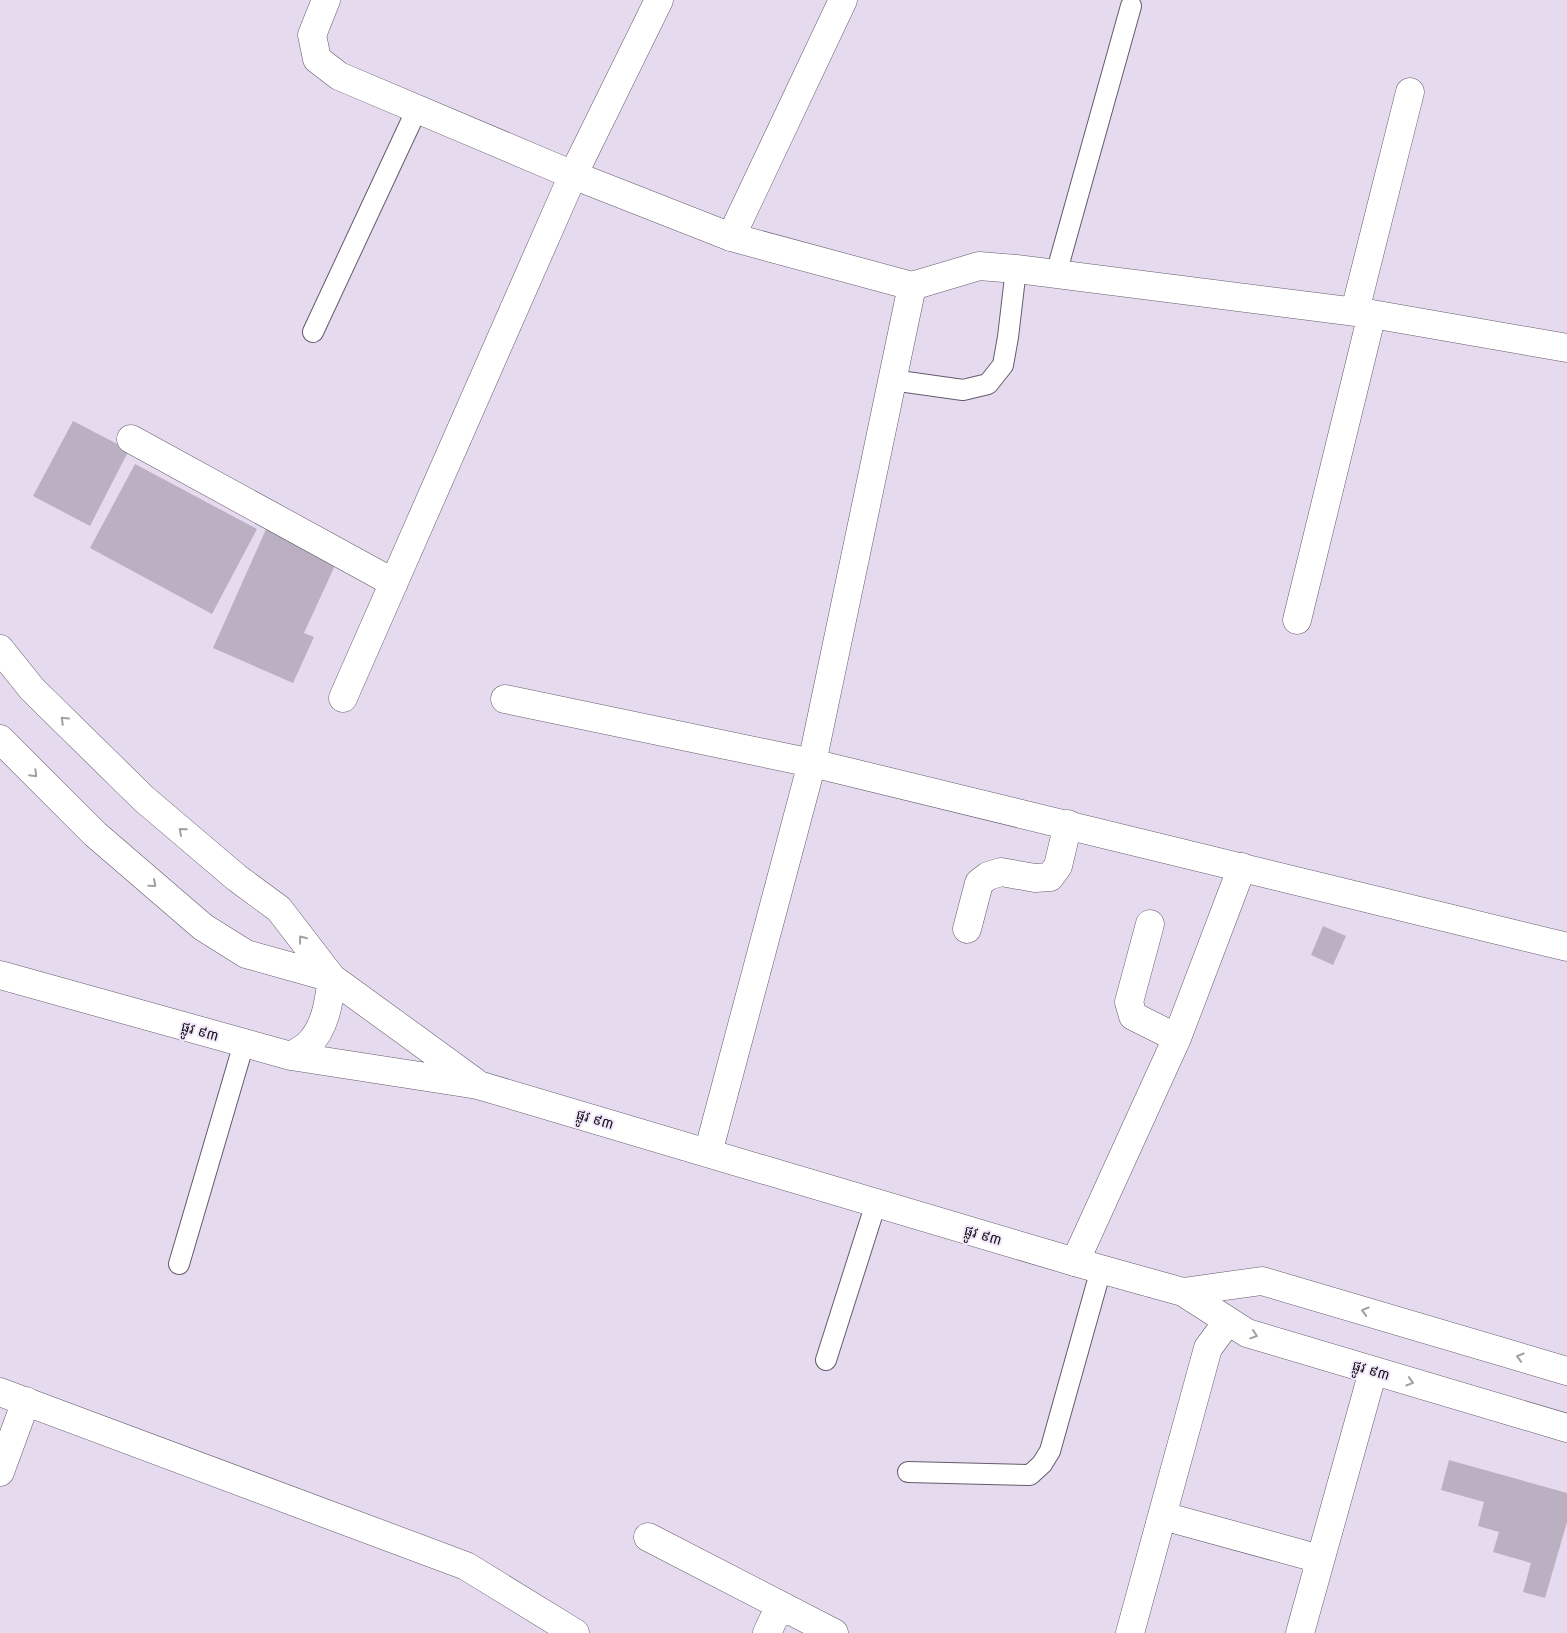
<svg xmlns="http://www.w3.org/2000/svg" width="1567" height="1633" font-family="'Libre Baskerville','Noto Sans Khmer',serif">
<rect width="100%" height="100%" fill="#e6dbee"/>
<!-- building -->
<path fill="#bbb0c2" d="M 73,421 L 129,450 L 90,526 L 33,496 Z
M 135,464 L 257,529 L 212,614 L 90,548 Z
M 267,527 L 338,559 L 304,633 L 314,637 L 293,683 L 213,648 Z
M 1323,926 L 1346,936 L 1333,965 L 1311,955 Z
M 1449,1460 L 1567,1493 L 1567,1522 L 1545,1598 L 1523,1592 L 1531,1563 L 1493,1552 L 1499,1532 L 1478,1526 L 1484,1502 L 1441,1490 Z"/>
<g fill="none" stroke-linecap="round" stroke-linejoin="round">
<!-- service casing -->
<g stroke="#645b6b" stroke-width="22">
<path id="service" d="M 1056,274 L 1131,6
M 313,332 L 417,109
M 892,380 L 963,390 L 988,384 L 1003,365 L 1008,337 L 1016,269
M 179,1264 L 244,1043
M 826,1360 L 876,1203
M 908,1472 L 1030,1475 L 1042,1464 L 1050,1451 L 1101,1269"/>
</g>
<!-- minor casing -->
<g stroke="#645b6b" stroke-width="29">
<path id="minor" d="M 731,237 L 843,0
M 912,286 L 979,266 L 1016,269 L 1372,314 L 1567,348
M 1355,311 L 1410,92
M 131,439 L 394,583
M 1297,620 L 1372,314
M 343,698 L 573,175 L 659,0
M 505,699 L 812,763
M 1150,924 L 1129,1002 L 1133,1016 L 1177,1038
M 967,929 L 979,883 L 988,876 L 1001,872 L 1035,878 L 1050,877 L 1058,866 L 1068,824
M 1075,1262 L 1177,1038 L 1242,867
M 0,1392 L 466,1566 L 575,1633
M 0,1472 L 26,1401
M 1163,1516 L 1320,1559
M 648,1537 L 834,1633
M 767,1633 L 780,1605
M 1130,1633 L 1208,1348 L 1228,1321
M 1300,1633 L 1373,1371"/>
</g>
<!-- tertiary casing -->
<g stroke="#645b6b" stroke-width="29">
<path id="tertiary" d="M 326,0 L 312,35 L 317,59 L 339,76 L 573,175 L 731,237 L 912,286 L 812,763 L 708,1153
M 0,649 L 32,689 L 144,799 L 237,878 L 279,909 L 332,978 L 475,1082
M 0,739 L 95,834 L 203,927 L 246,954 L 332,978
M 812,763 L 1567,947
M 0,975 L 291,1056 L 478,1085 L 1075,1262 L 1183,1292 L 1247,1333 L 1567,1428
M 291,1056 C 296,1053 303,1049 308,1045 C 326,1027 329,1001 332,978
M 1183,1292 L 1262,1281 L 1567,1371"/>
</g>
<!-- service -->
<use href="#service" stroke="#fff" stroke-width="20"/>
<!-- minor -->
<use href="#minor" stroke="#fff" stroke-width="28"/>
<!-- tertiary -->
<use href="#tertiary" stroke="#fff" stroke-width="28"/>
</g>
<!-- one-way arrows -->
<defs><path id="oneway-chevron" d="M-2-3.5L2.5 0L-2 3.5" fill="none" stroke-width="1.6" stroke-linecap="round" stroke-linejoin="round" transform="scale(1.25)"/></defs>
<g stroke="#a1a0a3">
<use href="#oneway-chevron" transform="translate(64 720) rotate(-136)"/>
<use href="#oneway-chevron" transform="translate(34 774) rotate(45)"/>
<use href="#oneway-chevron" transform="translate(182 831) rotate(-139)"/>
<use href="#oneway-chevron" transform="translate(153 884) rotate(41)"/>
<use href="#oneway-chevron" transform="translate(302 939) rotate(-128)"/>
<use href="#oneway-chevron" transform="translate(1365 1311) rotate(-164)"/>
<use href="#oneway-chevron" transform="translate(1254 1335) rotate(18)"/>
<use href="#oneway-chevron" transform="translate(1520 1357) rotate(-163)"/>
<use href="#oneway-chevron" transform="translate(1410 1382) rotate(17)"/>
</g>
<g text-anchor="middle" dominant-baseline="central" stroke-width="4" stroke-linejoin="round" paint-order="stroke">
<!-- street labels -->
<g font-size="14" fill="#151118" stroke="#f3e8fb">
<text transform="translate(200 1031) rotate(16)">ផ្លូវ ៩៣</text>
<text transform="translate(595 1119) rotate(17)">ផ្លូវ ៩៣</text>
<text transform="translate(983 1235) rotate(17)">ផ្លូវ ៩៣</text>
<text transform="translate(1371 1370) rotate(17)">ផ្លូវ ៩៣</text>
</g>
</g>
</svg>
